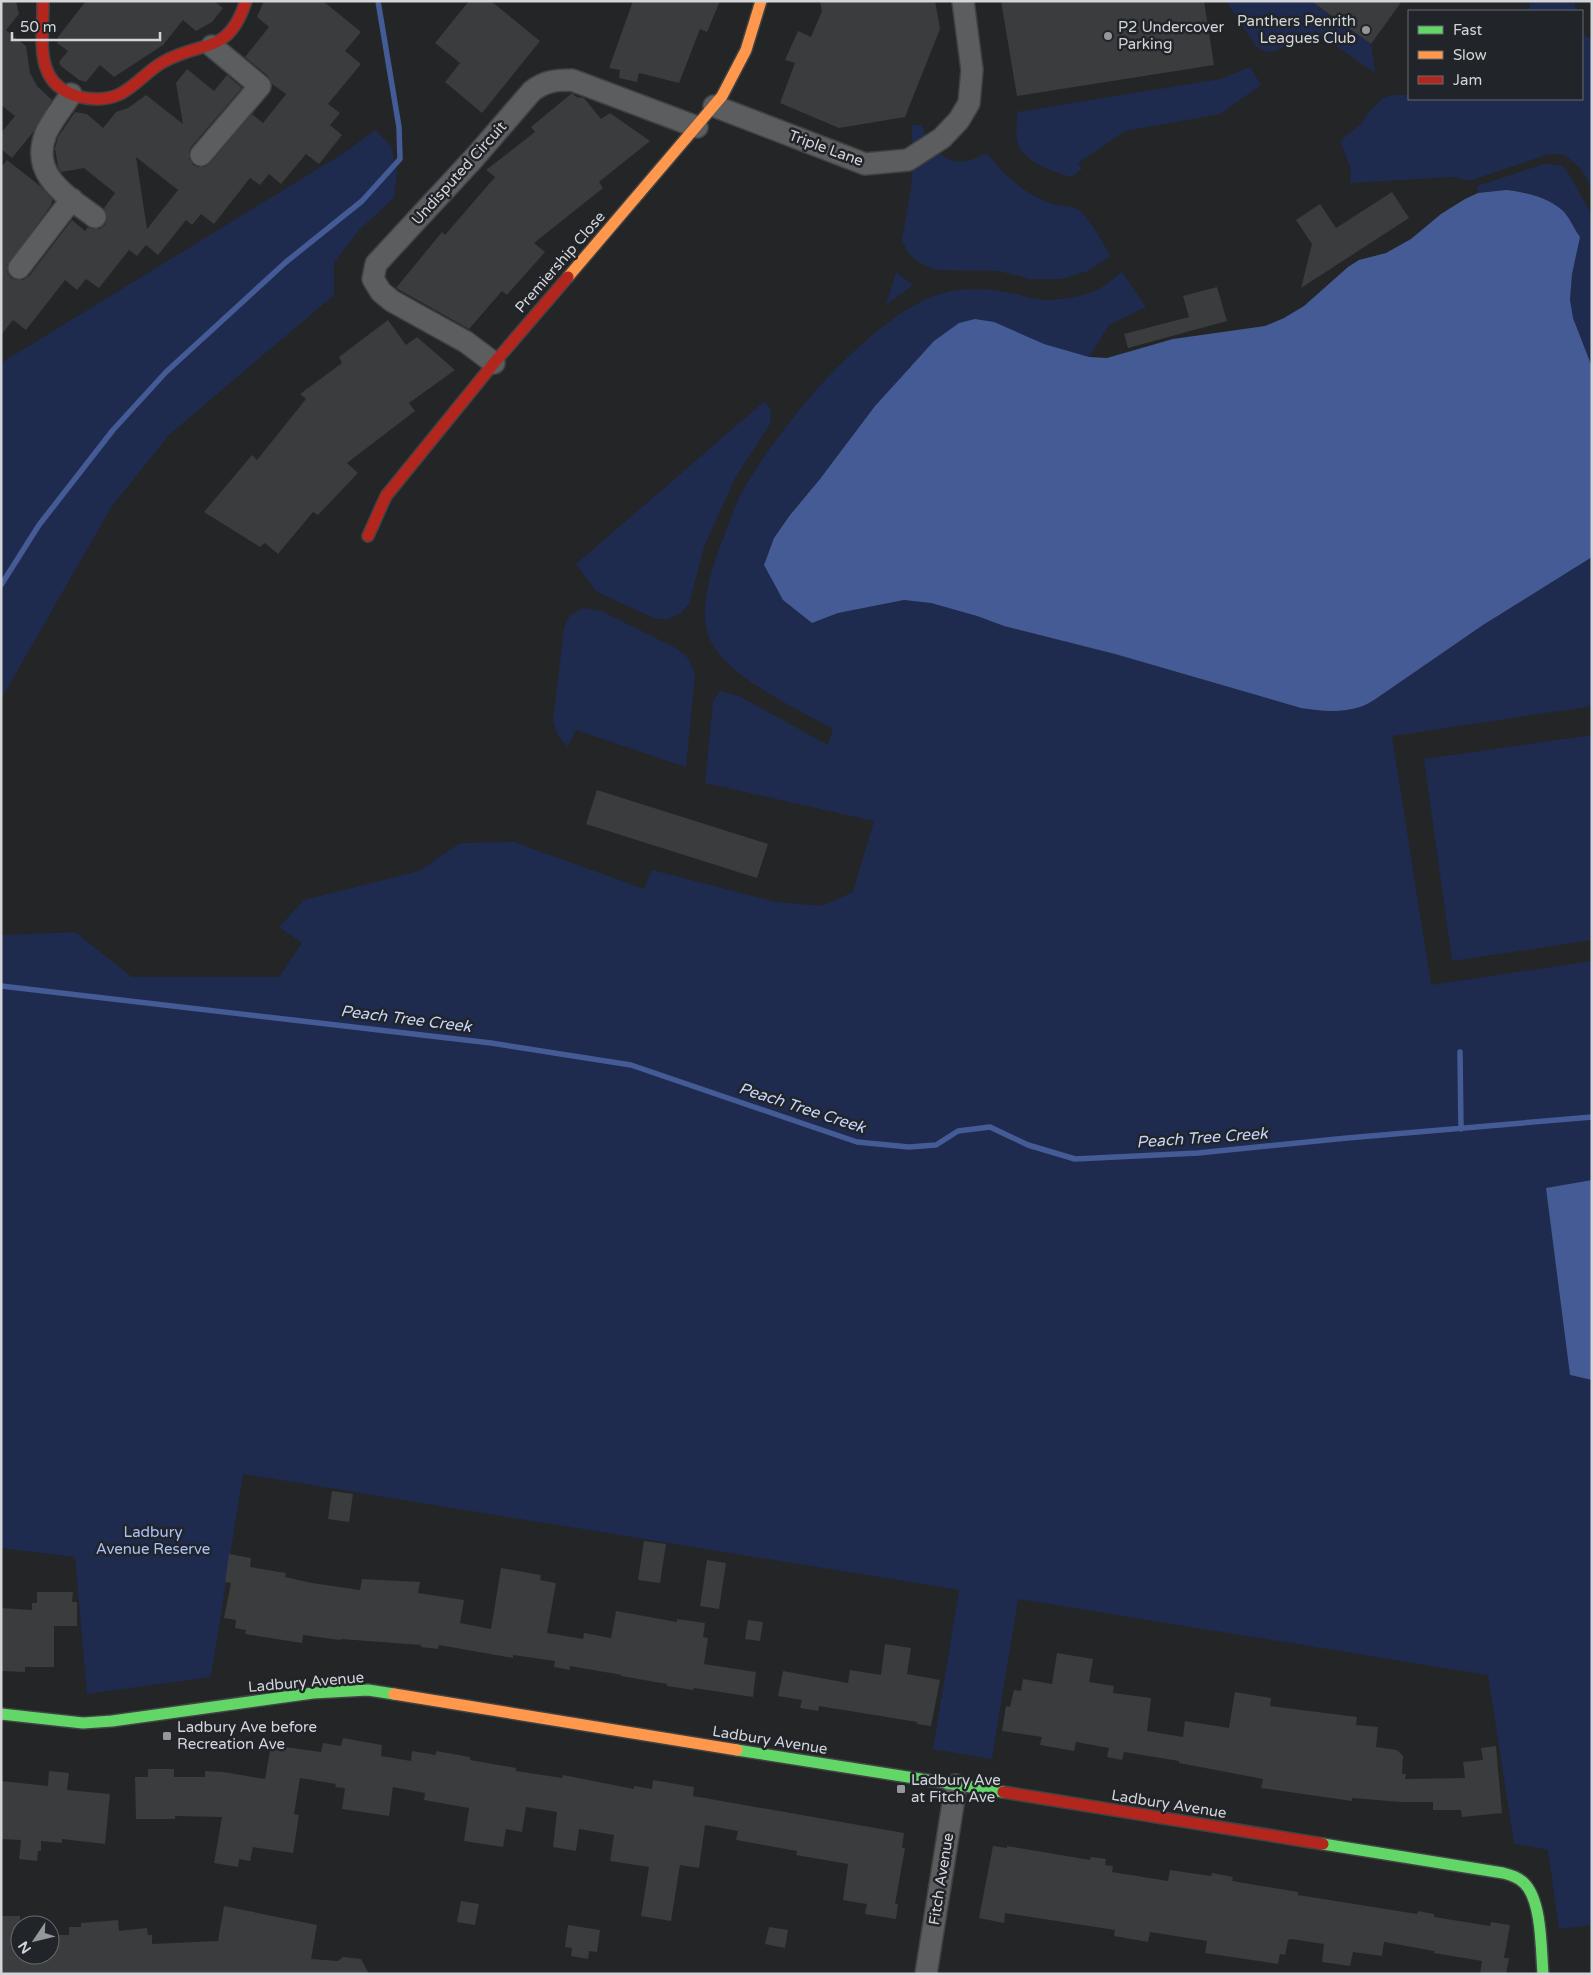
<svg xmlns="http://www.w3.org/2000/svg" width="1593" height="1975" font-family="'Varela Round',sans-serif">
<rect width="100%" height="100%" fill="#232527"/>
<!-- green -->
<path fill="#1e2b4e" d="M 1226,1 L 1310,1 L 1371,44 L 1375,73 L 1315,31 L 1306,44 L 1293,40 C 1281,49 1270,58 1256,46 Z
M 1529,1 L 1574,1 L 1576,11 L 1510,11 L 1530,8 Z
M 1582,34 L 1592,39 L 1592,189 L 1581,169 L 1566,156 L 1558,154 L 1549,154 L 1469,181 L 1455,177 L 1350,183 L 1351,169 L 1340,141 L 1362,123 L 1370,111 L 1382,99 L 1391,95 L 1409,95 L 1409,99 L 1582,99 Z
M 1250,67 L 1261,85 L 1220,114 L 1125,131 L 1078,163 L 1082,169 L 1071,177 C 1054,172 1020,161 1017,140 C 1015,131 1018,121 1017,112 L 1221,79 Z
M 912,125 L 921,125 C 935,157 953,172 987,153 C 1005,176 1023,193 1050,203 C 1058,206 1069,205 1077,209 C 1089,216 1103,244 1111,256 L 1088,271 L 1061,279 L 1031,279 L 998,271 L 936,270 L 920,263 L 908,253 L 902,240 L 911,189 L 913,159 Z
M 375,130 L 391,146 L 397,172 L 394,198 L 360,229 L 334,263 L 334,295 L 170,434 L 112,506 L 1,699 L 1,363 L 347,151 Z
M 1544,164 L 1561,165 L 1567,171 L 1592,215 L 1592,367 C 1586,351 1577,335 1573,319 C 1566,293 1573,262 1580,237 L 1563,211 L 1526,192 L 1506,190 L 1478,193 L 1477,186 Z
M 896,272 L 913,285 L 886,305 Z
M 1122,272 L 1146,307 L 1109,325 L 1089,357 L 1044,344 L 911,366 L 875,406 L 820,479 L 790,514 L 774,538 L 764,565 L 783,600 L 812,623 L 838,613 L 904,600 L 931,603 L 977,616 L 1004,626 L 1115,654 L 1301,708 L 1377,698 L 1483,625 L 1592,557 L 1592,706 L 1392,736 L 1431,985 L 1592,961 L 1592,1180 L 1547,1188 L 1570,1375 L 1592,1380 L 1592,1925 L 1559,1929 L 1548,1850 L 1514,1843 L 1488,1675 L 1018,1599 L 992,1759 L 933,1749 L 959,1590 L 243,1474 L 211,1677 L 87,1694 L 75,1557 L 1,1548 L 1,935 L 75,932 L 132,977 L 279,977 L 302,943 L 279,927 L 304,900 L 419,871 L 460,843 L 514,842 L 644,889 L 652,870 L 776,902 L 822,906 L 853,892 L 874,821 L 705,783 L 713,701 L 720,691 L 739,696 L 828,745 L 833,729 C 798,709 727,677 710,640 C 698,613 709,578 718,552 C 727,530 734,504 747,483 C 786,420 860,330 927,299 C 953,286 985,288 1012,293 C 1022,295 1032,299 1043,300 C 1057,300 1083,297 1097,290 C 1106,285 1114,278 1122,272 Z
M 765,401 L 771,410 L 770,424 L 735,478 L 704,547 L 689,604 L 680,614 L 668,619 L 656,619 L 597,592 L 576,564 Z
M 583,608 L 601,611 L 676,648 L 689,659 L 695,675 L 686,767 L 576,730 L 568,747 L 558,736 L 553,721 L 564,628 L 570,615 Z
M 1592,735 L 1592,940 L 1452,961 L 1424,759 Z"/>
<!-- water -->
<path fill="#455b96" d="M 1506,190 C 1525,192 1546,197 1562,210 C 1569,216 1574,229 1580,237 L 1572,274 L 1570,300 L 1573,318 L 1592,367 L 1592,557 L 1483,625 L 1377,698 C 1372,701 1366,705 1360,707 C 1341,713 1320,711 1301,708 L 1115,654 L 1004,626 L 977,616 L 931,603 L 904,600 L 838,613 L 812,623 L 783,600 L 764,565 L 774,538 L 790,515 L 820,479 L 875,406 L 934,341 L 959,323 L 975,319 L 994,322 L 1044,344 L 1089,357 L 1107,358 L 1173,339 L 1265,326 L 1284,318 L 1304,306 L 1348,267 L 1359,260 L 1386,253 L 1411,239 L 1441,214 L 1465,199 L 1478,193 Z
M 1592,1180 L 1592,1380 L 1570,1375 L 1546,1188 Z"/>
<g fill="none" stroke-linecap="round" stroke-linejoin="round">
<!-- stream -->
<path stroke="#455b96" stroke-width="5.5" d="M 1,585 L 39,525 L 113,430 L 166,372 L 286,262 L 362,201 L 400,159 L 399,127 L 378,1
M 1,986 L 491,1043 L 631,1065 L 857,1142 L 909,1147 L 936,1145 L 958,1131 L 990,1127 L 1028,1145 L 1075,1159 L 1198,1153 L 1347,1138 L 1592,1117
M 1460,1052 L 1461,1129"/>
</g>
<!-- building -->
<path fill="#3a3c3e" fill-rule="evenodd" d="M 1,1 L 16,1 L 19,14 L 6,30 L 26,46 L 30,73 L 37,86 L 52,100 L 34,131 L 12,158 L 1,149 L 1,133 L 15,116 L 1,105 Z
M 86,1 L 214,1 L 223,8 L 212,22 L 196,31 L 183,20 L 163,45 L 114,77 L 100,65 L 86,82 L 79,80 L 61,66 L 59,62 L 68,51 L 57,43 L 58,37 Z
M 264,1 L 323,1 L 361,32 L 345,51 L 361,64 L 328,104 L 340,113 L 330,125 L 342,135 L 319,164 L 306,154 L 281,184 L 269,174 L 260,185 L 250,178 L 214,224 L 201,214 L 192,225 L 186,220 L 158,255 L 146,245 L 137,256 L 129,250 L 99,288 L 86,279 L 77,290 L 65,280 L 26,330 L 13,320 L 1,335 L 1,167 L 7,160 L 40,186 L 53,200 L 51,203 L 52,204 L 7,266 L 7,272 L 11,278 L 17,280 L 23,280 L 29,276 L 72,220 L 85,231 L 88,227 L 93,229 L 100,229 L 105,225 L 107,218 L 104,208 L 115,193 L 84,168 L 61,172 L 58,167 L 55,149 L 58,137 L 75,112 L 87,114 L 103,128 L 116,112 L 128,108 L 146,95 L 183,124 L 176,83 L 187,69 L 214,91 L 227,75 L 242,88 L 191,147 L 189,152 L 189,159 L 193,165 L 198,167 L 205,167 L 210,163 L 252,114 L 263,123 L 286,94 L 272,84 L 268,76 L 245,57 L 269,27 L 257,17 ZM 136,157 L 178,190 L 147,229 Z
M 469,1 L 491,1 L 540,41 L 482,113 L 445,82 L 460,63 L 435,43 Z
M 633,1 L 720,1 L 707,32 L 700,29 L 679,83 L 639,73 L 637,82 L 619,78 L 620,70 L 609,68 Z
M 820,1 L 935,1 L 940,29 L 905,117 L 839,128 L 780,103 L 795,63 L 785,60 L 798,31 L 811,37 L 822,11 Z
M 1001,1 L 1204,1 L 1214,65 L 1017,96 Z
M 1311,1 L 1402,1 L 1371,44 Z
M 572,93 L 576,97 L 584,98 L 601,119 L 610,113 L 650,141 L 599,182 L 603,188 L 534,243 L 545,252 L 507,295 L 502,291 L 469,329 L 396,288 L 442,232 L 445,235 L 495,177 L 486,170 L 535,132 L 531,127 Z
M 1392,192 L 1409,218 L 1301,288 L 1312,244 L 1296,220 L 1320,204 L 1336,228 Z
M 1217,287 L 1227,321 L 1128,348 L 1124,334 L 1189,317 L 1183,296 Z
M 388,320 L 406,345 L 417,337 L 455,370 L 409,403 L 415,411 L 347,463 L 358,473 L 318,515 L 313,512 L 278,554 L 265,543 L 260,547 L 204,512 L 252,455 L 257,460 L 306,399 L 300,394 L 342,363 L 339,357 Z
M 597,790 L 768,844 L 757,878 L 586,824 Z
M 332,1491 L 353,1494 L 349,1522 L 328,1519 Z
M 644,1541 L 666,1544 L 660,1583 L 638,1580 Z
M 229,1554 L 251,1558 L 250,1567 L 286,1573 L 285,1577 L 312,1583 L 360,1590 L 362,1579 L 420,1582 L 418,1593 L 464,1600 L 460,1623 L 491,1629 L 501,1568 L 541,1575 L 540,1580 L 556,1583 L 547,1633 L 583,1639 L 584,1633 L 611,1638 L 616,1611 L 677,1622 L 677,1619 L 705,1623 L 703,1637 L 708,1638 L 704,1664 L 756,1672 L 753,1697 L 694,1688 L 693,1690 L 667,1686 L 667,1684 L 621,1676 L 622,1675 L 570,1666 L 570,1670 L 554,1667 L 555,1661 L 513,1655 L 513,1658 L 439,1645 L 438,1649 L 421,1647 L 421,1645 L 341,1639 L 340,1640 L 303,1635 L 302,1643 L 245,1634 L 246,1630 L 235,1628 L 236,1620 L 224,1618 L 231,1583 L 225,1582 Z
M 707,1560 L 726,1563 L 719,1609 L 700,1606 Z
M 37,1592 L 73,1592 L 72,1602 L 77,1602 L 77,1626 L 54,1626 L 54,1667 L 25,1667 L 25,1672 L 1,1671 L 1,1608 L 32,1610 L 32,1603 L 37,1603 Z
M 748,1620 L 763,1622 L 760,1641 L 745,1639 Z
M 885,1644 L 911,1648 L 907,1674 L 940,1680 L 931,1726 L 917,1724 L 917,1722 L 819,1706 L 818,1711 L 800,1708 L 802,1700 L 778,1696 L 783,1671 L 848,1683 L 850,1670 L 881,1675 Z
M 1057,1653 L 1093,1659 L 1089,1682 L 1114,1686 L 1113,1693 L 1151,1698 L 1147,1731 L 1183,1737 L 1185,1721 L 1229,1728 L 1235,1692 L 1271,1698 L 1270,1706 L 1357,1717 L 1356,1725 L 1378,1727 L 1376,1747 L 1397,1750 L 1403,1756 L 1402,1774 L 1406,1774 L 1405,1779 L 1465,1778 L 1463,1762 L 1483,1760 L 1481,1748 L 1496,1746 L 1502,1813 L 1462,1817 L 1461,1810 L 1433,1810 L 1433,1802 L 1401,1802 L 1352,1798 L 1352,1801 L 1261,1788 L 1263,1779 L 1179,1763 L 1179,1761 L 1124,1752 L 1122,1760 L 1107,1757 L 1109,1748 L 1076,1742 L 1074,1751 L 1040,1745 L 1042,1737 L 1002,1731 L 1006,1706 L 1010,1707 L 1014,1690 L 1021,1691 L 1023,1679 L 1052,1684 Z
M 343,1738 L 382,1745 L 381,1756 L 411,1761 L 412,1751 L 436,1755 L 436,1751 L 470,1757 L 470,1760 L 516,1768 L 516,1771 L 562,1778 L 563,1775 L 634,1789 L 634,1786 L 652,1789 L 653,1780 L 694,1787 L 693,1796 L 904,1833 L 902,1848 L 905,1848 L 895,1904 L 898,1904 L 896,1919 L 865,1914 L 867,1904 L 843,1900 L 848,1864 L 796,1855 L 797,1851 L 736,1840 L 738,1831 L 705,1825 L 699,1868 L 680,1865 L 671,1921 L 641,1916 L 649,1867 L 610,1861 L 614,1835 L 579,1829 L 576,1851 L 553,1847 L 557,1812 L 526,1807 L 522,1832 L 506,1829 L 503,1847 L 464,1841 L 469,1808 L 424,1800 L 425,1793 L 393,1787 L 389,1816 L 342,1809 L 345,1788 L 335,1787 L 336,1784 L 300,1778 L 294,1814 L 299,1815 L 293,1853 L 253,1847 L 250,1861 L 239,1859 L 238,1867 L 214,1863 L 222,1817 L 175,1816 L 175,1819 L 136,1819 L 135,1777 L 148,1777 L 148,1769 L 174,1769 L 174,1777 L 205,1777 L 205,1771 L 223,1772 L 265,1779 L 271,1745 L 321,1752 L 323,1743 L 341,1746 Z
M 49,1771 L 69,1773 L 67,1790 L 110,1794 L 105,1844 L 62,1839 L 62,1843 L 41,1841 L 41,1851 L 38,1851 L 37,1861 L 19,1859 L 21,1840 L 1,1839 L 1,1781 L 48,1786 Z
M 993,1846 L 1007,1848 L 1007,1846 L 1090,1860 L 1091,1857 L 1106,1859 L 1105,1865 L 1113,1866 L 1112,1872 L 1168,1881 L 1170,1870 L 1211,1876 L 1212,1873 L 1233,1877 L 1232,1881 L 1298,1892 L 1298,1895 L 1417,1914 L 1418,1911 L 1434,1914 L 1434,1917 L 1490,1926 L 1491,1922 L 1510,1925 L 1504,1958 L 1509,1958 L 1506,1974 L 1480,1974 L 1482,1961 L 1434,1953 L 1434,1951 L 1384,1942 L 1382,1956 L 1353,1952 L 1350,1966 L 1322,1962 L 1324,1944 L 1291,1939 L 1288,1940 L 1285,1955 L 1280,1954 L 1278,1964 L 1205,1953 L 1207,1941 L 1150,1932 L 1148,1942 L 1114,1936 L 1115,1930 L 1005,1913 L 1004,1923 L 979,1918 Z
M 461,1901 L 479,1904 L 475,1925 L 457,1922 Z
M 224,1906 L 317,1925 L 311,1959 L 338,1961 L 343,1957 L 361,1959 L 369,1974 L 1,1974 L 1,1916 L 20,1916 L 20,1955 L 50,1955 L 50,1935 L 69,1935 L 69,1927 L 81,1927 L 81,1923 L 118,1920 L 119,1931 L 147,1928 L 148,1935 L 152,1935 L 152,1944 L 218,1941 Z
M 568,1925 L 600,1930 L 597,1952 L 589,1951 L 588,1959 L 571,1956 L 572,1948 L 565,1947 Z
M 769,1927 L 788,1930 L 785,1948 L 765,1944 Z"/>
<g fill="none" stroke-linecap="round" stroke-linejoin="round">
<!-- street casing -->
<g stroke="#404244" stroke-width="24">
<path id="street" d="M 71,94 C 63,107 52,120 46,133 C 29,175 67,196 95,217
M 714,106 L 865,164 L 908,160 L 942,138 L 959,120 L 969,103 L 972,70 L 963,1
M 201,155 L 260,86 L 212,46
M 19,268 L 72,199
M 494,363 L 466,342 L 392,301 L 381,292 L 373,279 L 376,264 L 475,157 L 532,91 C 545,81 556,80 572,80 L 697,127
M 926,1974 L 956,1785"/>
</g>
<!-- fast casing -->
<g stroke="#404244" stroke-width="14">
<path id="fast" d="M 1,1714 L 83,1723 L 112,1721 L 313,1693 L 368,1690 L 394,1694
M 737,1750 L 1003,1792
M 1323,1844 L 1503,1873 C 1511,1875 1518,1877 1524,1883 C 1542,1900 1541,1950 1543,1974"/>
</g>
<!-- slow casing -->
<g stroke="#404244" stroke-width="14">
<path id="slow" d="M 568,277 L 722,96 L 746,50 L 761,1
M 394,1694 L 737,1750"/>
</g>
<!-- jam casing -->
<g stroke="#404244" stroke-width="14">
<path id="jam" d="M 43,1 C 44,38 31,84 80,97 C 93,100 107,100 120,94 C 136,86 147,71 163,62 C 204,39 228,56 246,1
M 368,536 L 386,496 L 494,363 L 568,277
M 1003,1792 L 1323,1844"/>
</g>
<!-- street -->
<use href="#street" stroke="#5c5d5f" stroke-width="21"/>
<!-- fast -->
<use href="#fast" stroke="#63d668" stroke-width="11"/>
<!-- slow -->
<use href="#slow" stroke="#ff974d" stroke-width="11"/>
<!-- jam -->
<use href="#jam" stroke="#b3261e" stroke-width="11"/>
</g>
<!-- markers -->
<g fill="#95979a" stroke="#212429" stroke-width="2">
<circle cx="1366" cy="30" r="5"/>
<circle cx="1108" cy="36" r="5"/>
<rect x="162" y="1731" width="10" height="10" rx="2.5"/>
<rect x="896" y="1784" width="10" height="10" rx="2.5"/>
</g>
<g text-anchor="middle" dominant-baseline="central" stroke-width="5" stroke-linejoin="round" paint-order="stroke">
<!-- poi labels -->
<g font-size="15" fill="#d3d5d8" stroke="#212429" text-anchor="start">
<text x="1356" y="21" text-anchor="end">Panthers Penrith<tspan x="1356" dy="17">Leagues Club</tspan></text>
<text x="1118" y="27">P2 Undercover<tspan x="1118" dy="17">Parking</tspan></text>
<text x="177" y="1727">Ladbury Ave before<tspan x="177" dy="17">Recreation Ave</tspan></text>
<text x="911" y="1780">Ladbury Ave<tspan x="911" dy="17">at Fitch Ave</tspan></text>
</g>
<!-- street labels -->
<g font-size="15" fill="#d3d5d8" stroke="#212429">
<text transform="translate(826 148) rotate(20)">Triple Lane</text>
<text transform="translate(459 173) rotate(-48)">Undisputed Circuit</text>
<text transform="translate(560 262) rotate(-49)">Premiership Close</text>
<text transform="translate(306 1682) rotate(-5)">Ladbury Avenue</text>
<text transform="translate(770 1740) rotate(9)">Ladbury Avenue</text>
<text transform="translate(1169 1804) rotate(9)">Ladbury Avenue</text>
<text transform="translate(941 1879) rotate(-81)">Fitch Avenue</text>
</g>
<!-- park labels -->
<g font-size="15" fill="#aac1f8" stroke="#212429">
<text x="153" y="1532">Ladbury<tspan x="153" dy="17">Avenue Reserve</tspan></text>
</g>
<!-- water labels -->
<g font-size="16" font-style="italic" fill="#c5d5fb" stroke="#212429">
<text transform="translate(406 1019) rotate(7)">Peach Tree Creek</text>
<text transform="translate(802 1108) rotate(18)">Peach Tree Creek</text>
<text transform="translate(1202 1138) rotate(-4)">Peach Tree Creek</text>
</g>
</g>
<!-- border -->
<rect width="1593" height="1975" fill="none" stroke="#d3d5d8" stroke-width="5"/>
<!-- legend -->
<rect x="1408" y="10" width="175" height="90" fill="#212429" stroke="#686b6f"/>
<rect x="1418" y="26" width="25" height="8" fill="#63d668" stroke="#686b6f"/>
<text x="1453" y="35" font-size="15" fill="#d3d5d8">Fast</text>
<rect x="1418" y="51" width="25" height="8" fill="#ff974d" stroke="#686b6f"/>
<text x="1453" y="60" font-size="15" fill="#d3d5d8">Slow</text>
<rect x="1418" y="76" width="25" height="8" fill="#b3261e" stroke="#686b6f"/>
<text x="1453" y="85" font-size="15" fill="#d3d5d8">Jam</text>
<!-- north arrow -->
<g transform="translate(35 1940) rotate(235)"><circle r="24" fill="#212429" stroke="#686b6f"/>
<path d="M0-4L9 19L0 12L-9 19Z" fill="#95979a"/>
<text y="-8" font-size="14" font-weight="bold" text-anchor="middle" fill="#d3d5d8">N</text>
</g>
<!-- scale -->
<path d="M12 32v8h148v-8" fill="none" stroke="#d3d5d8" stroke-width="2.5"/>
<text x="20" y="32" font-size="15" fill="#d3d5d8" stroke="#212429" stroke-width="4" paint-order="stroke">50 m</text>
</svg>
